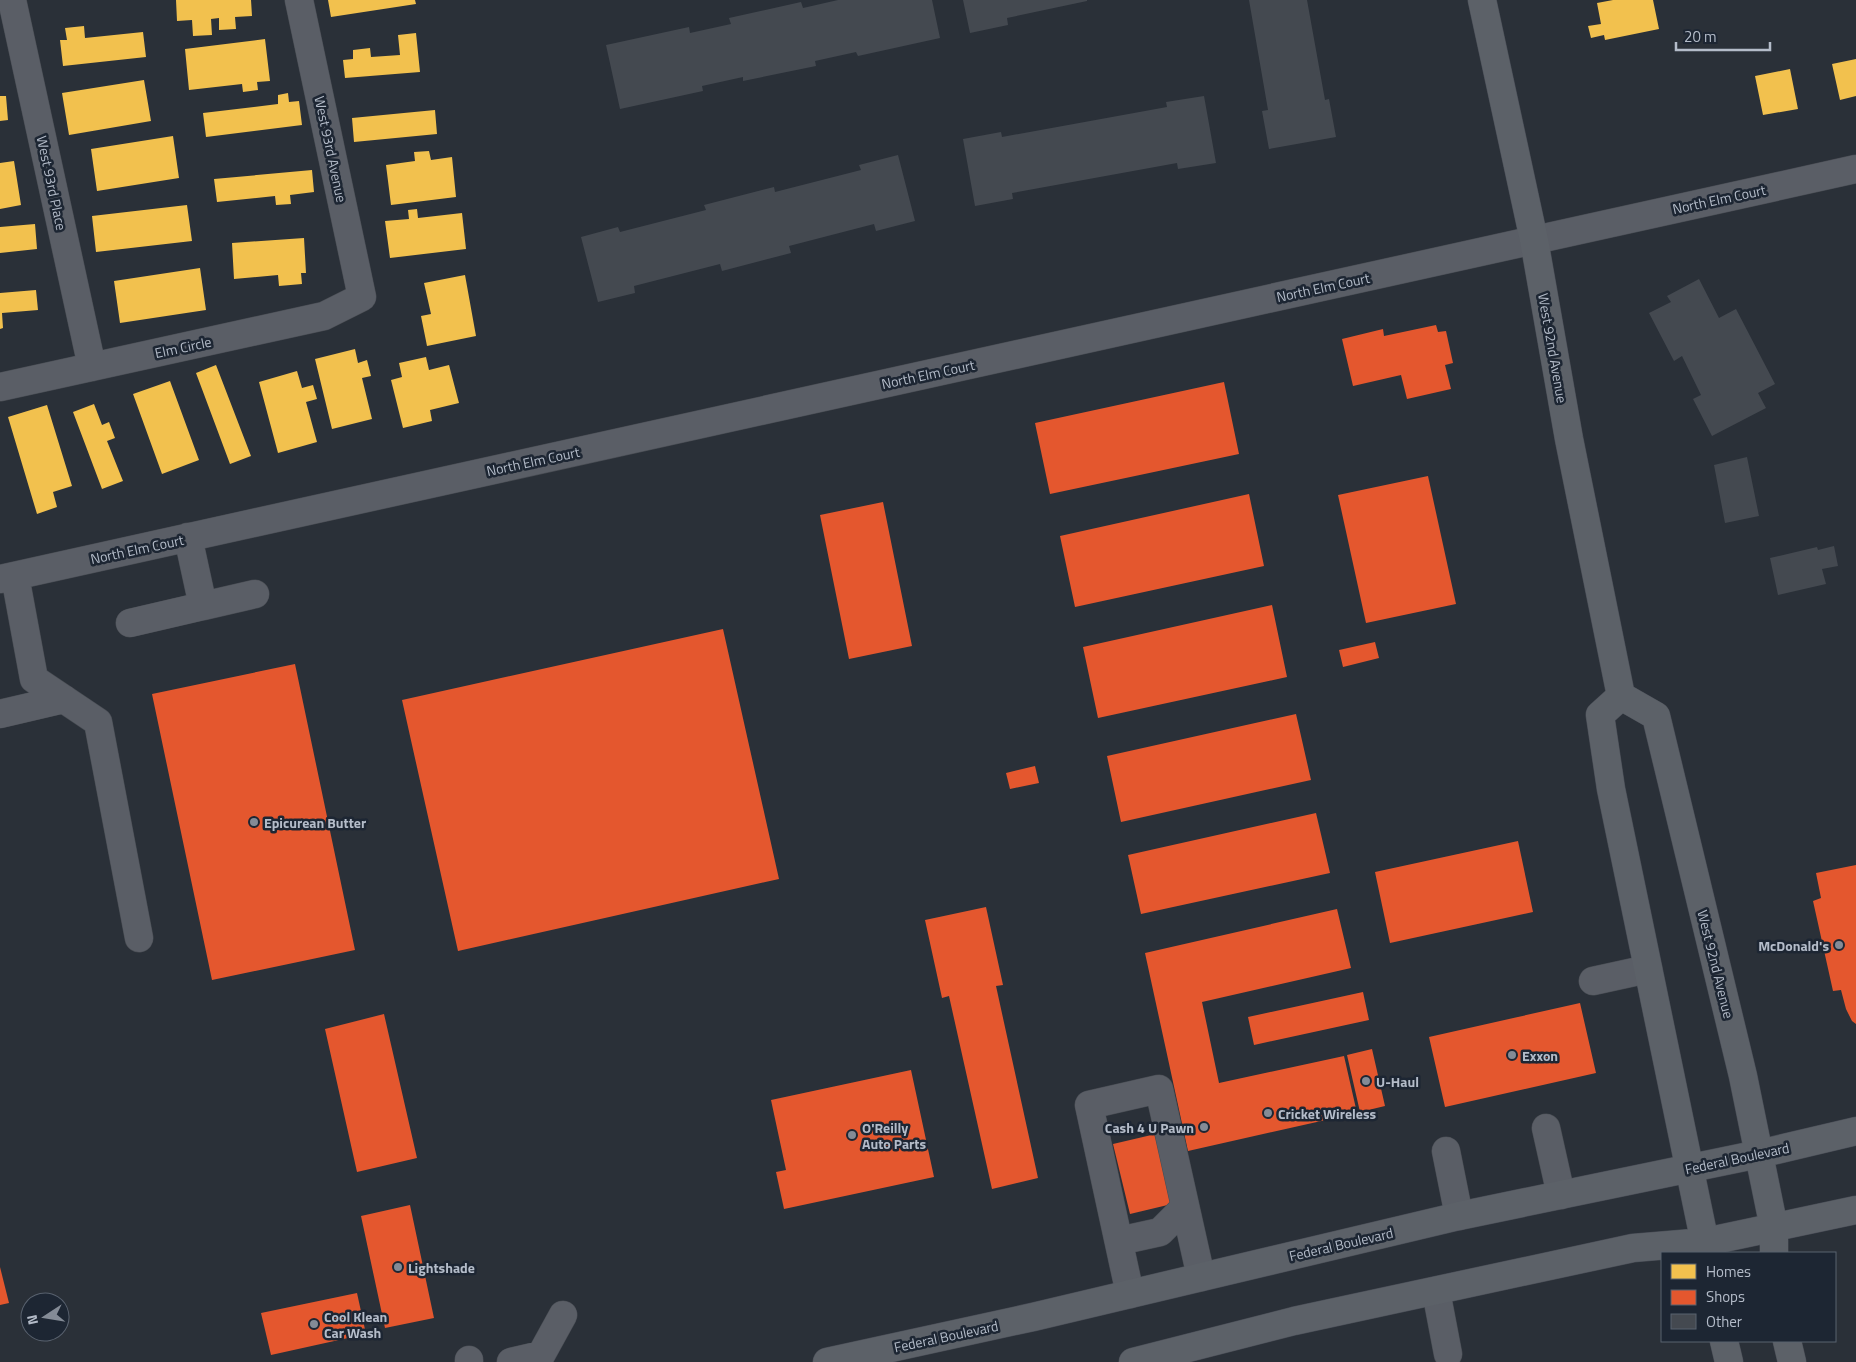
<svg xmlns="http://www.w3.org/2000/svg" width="1856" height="1362" font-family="'Titillium Web',sans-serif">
<rect width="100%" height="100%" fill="#2a3038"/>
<!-- homes -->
<path fill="#f2c14e" d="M 176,0 L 251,0 L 252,16 L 235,17 L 236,29 L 219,30 L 219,18 L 211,19 L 212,35 L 193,36 L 192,20 L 177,21 Z
M 328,0 L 415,0 L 416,4 L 331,17 Z
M 1613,0 L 1653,0 L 1659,29 L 1605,40 L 1604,35 L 1591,38 L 1588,26 L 1601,24 L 1597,3 Z
M 84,26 L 85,38 L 143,32 L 146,57 L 63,66 L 60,40 L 67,40 L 65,28 Z
M 416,33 L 420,72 L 345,78 L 343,60 L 353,59 L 353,50 L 370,48 L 371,57 L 400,55 L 398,35 Z
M 265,39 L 270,81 L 257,82 L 258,90 L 243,92 L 242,84 L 189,90 L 185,49 Z
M 1856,59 L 1856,96 L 1840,100 L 1832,64 Z
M 1790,69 L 1798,109 L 1763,115 L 1755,76 Z
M 144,80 L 151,121 L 69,135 L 62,93 Z
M 288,93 L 289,102 L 299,101 L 302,125 L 206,137 L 203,113 L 278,104 L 278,95 Z
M 0,96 L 6,96 L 8,120 L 0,121 Z
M 435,110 L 437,134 L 354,142 L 352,118 Z
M 173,136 L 179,178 L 97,191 L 91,149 Z
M 429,151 L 431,160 L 452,157 L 456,197 L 391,205 L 386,165 L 415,161 L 414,152 Z
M 14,161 L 21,205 L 0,209 L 0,163 Z
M 312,170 L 314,192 L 290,195 L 291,204 L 276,205 L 275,196 L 217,202 L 214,179 Z
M 187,205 L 192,241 L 96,252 L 92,216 Z
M 417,209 L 418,218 L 462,213 L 466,249 L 390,258 L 385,221 L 409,219 L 408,210 Z
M 35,224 L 37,249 L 0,253 L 0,227 Z
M 304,238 L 306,273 L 301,273 L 302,284 L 279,286 L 278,275 L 234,279 L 232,243 Z
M 200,268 L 206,310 L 120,323 L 114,281 Z
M 465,275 L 476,336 L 427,346 L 421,316 L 431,314 L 424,283 Z
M 36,290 L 38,310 L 2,313 L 3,328 L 0,329 L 0,293 Z
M 355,349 L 358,363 L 367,360 L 371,376 L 362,378 L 372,419 L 332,429 L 315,359 Z
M 426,357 L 429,370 L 449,365 L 459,403 L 430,410 L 432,421 L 403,428 L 391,380 L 402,377 L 399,363 Z
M 216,365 L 251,456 L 230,464 L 196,373 Z
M 297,371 L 302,388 L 313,385 L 317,399 L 306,402 L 317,442 L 278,453 L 259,382 Z
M 170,381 L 199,460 L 162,474 L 133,394 Z
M 94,404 L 102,425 L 109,422 L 115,438 L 107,441 L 123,481 L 102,489 L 73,412 Z
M 47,405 L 72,486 L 53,492 L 57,507 L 37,514 L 8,417 Z"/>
<!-- shops -->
<path fill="#e4572e" d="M 1436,325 L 1438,332 L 1446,331 L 1453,363 L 1445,365 L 1451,389 L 1407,399 L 1401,375 L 1353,386 L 1342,339 L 1383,329 L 1384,336 Z
M 1224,382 L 1239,454 L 1050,494 L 1035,423 Z
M 1428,476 L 1456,604 L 1366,623 L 1338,495 Z
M 1249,494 L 1264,566 L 1075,607 L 1060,536 Z
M 883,502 L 912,646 L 849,659 L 820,515 Z
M 1272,605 L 1287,677 L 1098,718 L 1083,647 Z
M 723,629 L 779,879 L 458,951 L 402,700 Z
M 1375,642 L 1379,658 L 1343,667 L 1339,650 Z
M 295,664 L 355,950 L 212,980 L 152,694 Z
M 1296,714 L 1311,780 L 1121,822 L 1107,756 Z
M 1035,766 L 1039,783 L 1010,789 L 1006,773 Z
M 1316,813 L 1330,873 L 1141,914 L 1128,855 Z
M 1518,841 L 1533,912 L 1390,943 L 1375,872 Z
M 1856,865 L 1856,1024 L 1852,1021 L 1846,1009 L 1841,990 L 1833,991 L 1813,901 L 1821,898 L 1816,873 Z
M 986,907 L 1003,985 L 996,986 L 1038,1178 L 992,1189 L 949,996 L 942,998 L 925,920 Z
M 1337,909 L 1351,968 L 1202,1002 L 1219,1083 L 1344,1056 L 1357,1113 L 1188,1151 L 1145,953 Z
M 1363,992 L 1369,1020 L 1254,1045 L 1248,1017 Z
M 1580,1003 L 1596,1073 L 1445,1107 L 1429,1037 Z
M 384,1014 L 417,1158 L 357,1172 L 325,1029 Z
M 1372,1049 L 1385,1106 L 1360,1112 L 1347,1055 Z
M 911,1070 L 934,1177 L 784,1209 L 776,1172 L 786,1170 L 771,1100 Z
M 1160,1133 L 1176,1203 L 1130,1214 L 1113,1144 Z
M 410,1205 L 434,1318 L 385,1328 L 361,1216 Z
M 0,1267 L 9,1303 L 0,1305 Z
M 357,1293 L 366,1334 L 271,1355 L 261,1313 Z"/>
<!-- building -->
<path fill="#444950" d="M 838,0 L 932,0 L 940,38 L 858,56 L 856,52 L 815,61 L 816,66 L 743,81 L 743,77 L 702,86 L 703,91 L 620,109 L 606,45 L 689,27 L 690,33 L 731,24 L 729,18 L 801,2 L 803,8 Z
M 963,0 L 1087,0 L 1087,1 L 1007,18 L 1008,25 L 970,33 Z
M 1249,0 L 1307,0 L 1325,100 L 1329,99 L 1336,137 L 1269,149 L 1262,111 L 1268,110 Z
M 1204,96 L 1216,163 L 1178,169 L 1177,163 L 1012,193 L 1013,199 L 975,206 L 963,139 L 1001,132 L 1002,137 L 1167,107 L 1166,102 Z
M 898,155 L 915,221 L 876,231 L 874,224 L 789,246 L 791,253 L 722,271 L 720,264 L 634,286 L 635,293 L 598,302 L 581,237 L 618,227 L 620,232 L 706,210 L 704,205 L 774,187 L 775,192 L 861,170 L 859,165 Z
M 1699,279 L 1719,318 L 1736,309 L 1775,384 L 1758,393 L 1766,408 L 1712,436 L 1693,399 L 1701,395 L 1682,356 L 1674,361 L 1649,313 L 1671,302 L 1667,296 Z
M 1747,457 L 1759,516 L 1725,523 L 1714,465 Z
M 1834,546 L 1838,566 L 1822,569 L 1826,584 L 1778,595 L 1770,558 L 1817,547 L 1818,550 Z"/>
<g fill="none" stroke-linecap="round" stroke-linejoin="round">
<!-- minor casing -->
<g stroke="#484c53" stroke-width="29">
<path id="minor" d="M 12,0 L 92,367
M 0,387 L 324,316 L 362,297 L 299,0
M 15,576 L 34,679 L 98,722 L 139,938
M 0,579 L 1856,169
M 203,606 L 255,594
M 130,623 L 203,606 L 188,537
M 0,714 L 64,699
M 1593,981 L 1648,969
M 1546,1128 L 1561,1195
M 1446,1151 L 1459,1216
M 1119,1241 L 1160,1232 L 1185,1207
M 1436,1291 L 1448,1354
M 1130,1294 L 1089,1105 L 1159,1089 L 1201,1277
M 469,1360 L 469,1362
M 511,1362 L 541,1355 L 563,1315"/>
</g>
<!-- major casing -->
<g stroke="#484c55" stroke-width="29">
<path id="major" d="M 1482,0 L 1534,240 L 1569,439 L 1621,696 L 1656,716 L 1743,1076 L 1774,1228 L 1774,1253
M 1621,696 L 1600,715 L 1611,789 L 1707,1253
M 1724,1341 L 1729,1362
M 1787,1341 L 1792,1362
M 827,1362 L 1033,1317 L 1459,1216 L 1759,1154 L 1856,1131
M 1133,1362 L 1294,1321 L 1633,1248 L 1705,1242 L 1856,1210"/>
</g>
<!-- minor -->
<use href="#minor" stroke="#5a5e66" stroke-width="28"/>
<!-- major -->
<use href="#major" stroke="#5c6168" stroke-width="28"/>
</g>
<!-- markers -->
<g fill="#848b96" stroke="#1d2633" stroke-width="2">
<circle cx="254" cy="822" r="5"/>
<circle cx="1839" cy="945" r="5"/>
<circle cx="1512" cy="1055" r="5"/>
<circle cx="1366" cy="1081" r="5"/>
<circle cx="1268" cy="1113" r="5"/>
<circle cx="1204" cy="1127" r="5"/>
<circle cx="852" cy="1135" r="5"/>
<circle cx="398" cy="1267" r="5"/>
<circle cx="314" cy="1324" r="5"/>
</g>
<g text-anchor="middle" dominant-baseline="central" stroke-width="5" stroke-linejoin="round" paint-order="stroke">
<!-- street labels -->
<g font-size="14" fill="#b4bcc9" stroke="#1d2633">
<text transform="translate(331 149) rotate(78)">West 93rd Avenue</text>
<text transform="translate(52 183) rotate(78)">West 93rd Place</text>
<text transform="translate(1719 199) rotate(-12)">North Elm Court</text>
<text transform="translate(1323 287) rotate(-12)">North Elm Court</text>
<text transform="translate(183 347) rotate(-12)">Elm Circle</text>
<text transform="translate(1553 348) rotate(80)">West 92nd Avenue</text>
<text transform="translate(928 374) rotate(-12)">North Elm Court</text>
<text transform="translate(533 461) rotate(-12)">North Elm Court</text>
<text transform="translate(137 549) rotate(-12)">North Elm Court</text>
<text transform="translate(1716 964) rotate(76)">West 92nd Avenue</text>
<text transform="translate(1737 1158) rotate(-12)">Federal Boulevard</text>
<text transform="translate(1341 1244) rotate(-13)">Federal Boulevard</text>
<text transform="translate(946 1336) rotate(-12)">Federal Boulevard</text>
</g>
<!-- poi labels -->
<g font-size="14" font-weight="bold" fill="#b4bcc9" stroke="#1d2633" text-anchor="start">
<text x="264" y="822">Epicurean Butter</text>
<text x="1829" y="945" text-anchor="end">McDonald's</text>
<text x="1522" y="1055">Exxon</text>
<text x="1376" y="1081">U-Haul</text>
<text x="1278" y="1113">Cricket Wireless</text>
<text x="862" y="1127">O'Reilly<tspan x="862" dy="16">Auto Parts</tspan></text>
<text x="1194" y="1127" text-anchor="end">Cash 4 U Pawn</text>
<text x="408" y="1267">Lightshade</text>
<text x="324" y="1316">Cool Klean<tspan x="324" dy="16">Car Wash</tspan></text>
</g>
</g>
<!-- legend -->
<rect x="1661" y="1252" width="175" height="90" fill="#1d2633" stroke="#59626f"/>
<rect x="1671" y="1264" width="25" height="15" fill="#f2c14e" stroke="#59626f"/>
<text x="1706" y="1277" font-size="15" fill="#b4bcc9">Homes</text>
<rect x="1671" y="1290" width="25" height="15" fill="#e4572e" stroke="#59626f"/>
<text x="1706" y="1302" font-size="15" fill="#b4bcc9">Shops</text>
<rect x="1671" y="1314" width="25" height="15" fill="#444950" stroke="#59626f"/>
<text x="1706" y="1327" font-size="15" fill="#b4bcc9">Other</text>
<!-- north arrow -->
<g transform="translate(45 1317) rotate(258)"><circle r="24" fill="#1d2633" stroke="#59626f"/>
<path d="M0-4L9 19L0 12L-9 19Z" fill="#848b96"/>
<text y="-8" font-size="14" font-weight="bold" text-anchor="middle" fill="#b4bcc9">N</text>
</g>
<!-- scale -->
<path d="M1676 42v8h94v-8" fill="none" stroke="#b4bcc9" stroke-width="2.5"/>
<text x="1684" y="42" font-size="15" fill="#b4bcc9" stroke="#1d2633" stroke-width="4" paint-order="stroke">20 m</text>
</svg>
